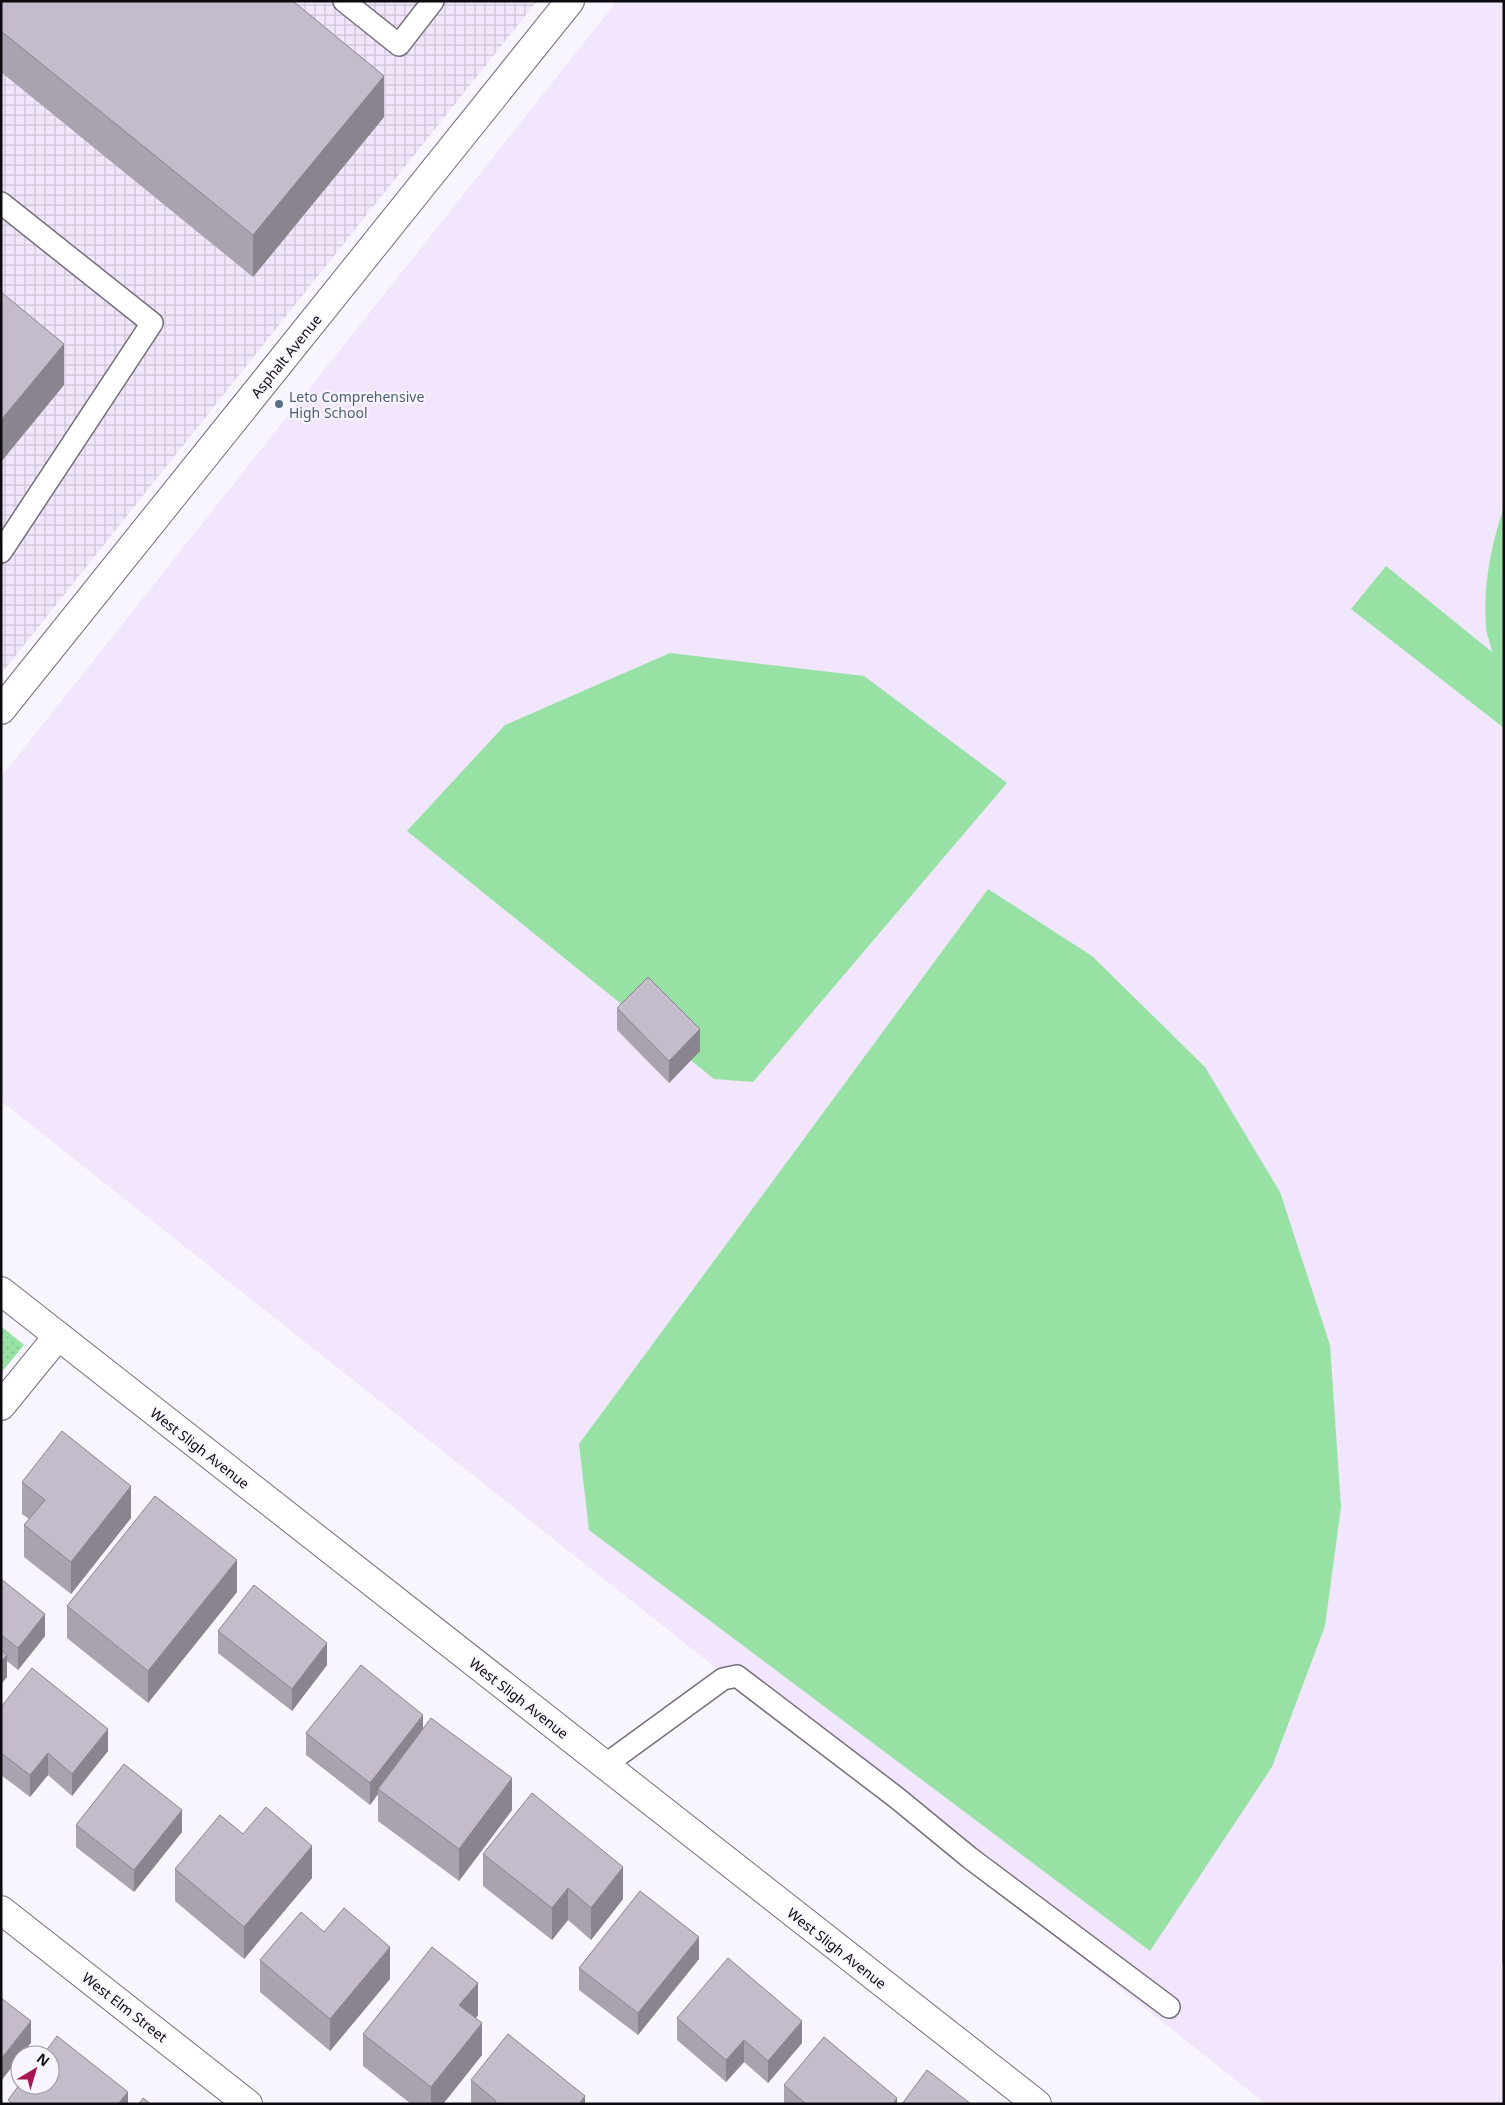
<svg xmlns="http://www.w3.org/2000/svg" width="1505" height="2105" font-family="'Noto Sans',sans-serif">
<defs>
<pattern id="industrial-grid" width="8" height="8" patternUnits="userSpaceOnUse" patternTransform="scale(1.25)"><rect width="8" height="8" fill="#f1e6fc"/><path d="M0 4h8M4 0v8" fill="none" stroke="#cdc4d7"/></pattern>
<pattern id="park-dots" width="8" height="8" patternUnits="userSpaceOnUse" patternTransform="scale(1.25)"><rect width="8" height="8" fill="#97e1a5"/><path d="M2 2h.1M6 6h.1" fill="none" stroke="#81c08d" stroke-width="1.8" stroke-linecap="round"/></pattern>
</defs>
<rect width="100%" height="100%" fill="#f9f5fe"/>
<!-- built -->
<path fill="#f1e6fc" d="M 617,1 L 1504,1 L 1504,2104 L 1266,2104 L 1,1101 L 1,777 Z"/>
<!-- industrial -->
<path fill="url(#industrial-grid)" d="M 1,1 L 537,1 L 1,674 Z"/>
<!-- park -->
<path fill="url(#park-dots)" d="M 1,1326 L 24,1345 L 1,1373 Z"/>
<!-- pitch -->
<path fill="#97e1a5" d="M 1504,507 L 1504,728 L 1351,609 L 1386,566 L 1492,652 C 1491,644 1486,634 1486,626 C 1483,585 1491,545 1504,507 Z
M 670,653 L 864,676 L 1007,783 L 753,1082 L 714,1079 L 407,831 L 505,725 Z
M 988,889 L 1092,956 L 1205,1067 L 1280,1192 L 1330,1345 L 1341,1507 L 1325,1626 L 1272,1767 L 1150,1951 L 589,1530 L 579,1444 Z"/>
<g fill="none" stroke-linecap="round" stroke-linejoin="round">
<!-- lane casing -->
<g stroke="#756e7b" stroke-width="24">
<path id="lane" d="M 344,1 L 399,45 L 433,1
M 1,203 L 152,323 L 1,552
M 605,1765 L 723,1679 L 737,1676 L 897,1798 L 970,1858 L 1169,2007"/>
</g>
<!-- street casing -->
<g stroke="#756e7b" stroke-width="30">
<path id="street" d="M 1,710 L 570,1
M 1,1406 L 58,1336
M 1,1910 L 248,2104"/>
</g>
<!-- secondary casing -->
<g stroke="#756e7b" stroke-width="30">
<path id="secondary" d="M 1,1291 L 1037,2104"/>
</g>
<!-- lane -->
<use href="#lane" stroke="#fff" stroke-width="21"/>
<!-- street -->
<use href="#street" stroke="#fff" stroke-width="28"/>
<!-- secondary -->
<use href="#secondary" stroke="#fff" stroke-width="28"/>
</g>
<!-- wall -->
<path fill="#a9a2af" d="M 1,1 L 384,117 L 253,277 L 1,72 Z
M 617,1008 L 700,1051 L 669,1083 L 617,1030 Z
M 22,1482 L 131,1518 L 71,1594 L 24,1557 L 24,1525 L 29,1519 L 22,1514 Z
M 1,1579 L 45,1636 L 18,1670 L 7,1661 L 7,1677 L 1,1684 Z
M 237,1592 L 148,1703 L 67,1638 L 67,1606 Z
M 218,1631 L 327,1665 L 292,1711 L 218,1653 Z
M 1,1707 L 108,1751 L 72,1796 L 48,1775 L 30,1797 L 1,1775 Z
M 423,1728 L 512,1810 L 459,1881 L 378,1821 L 378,1794 L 370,1805 L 306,1755 L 306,1733 Z
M 76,1825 L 182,1832 L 134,1892 L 76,1847 Z
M 243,1834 L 312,1878 L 244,1959 L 175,1901 L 175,1869 Z
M 483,1854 L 623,1899 L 591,1940 L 568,1920 L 552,1940 L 483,1886 Z
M 1504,1919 L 1504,1964 L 1502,1963 L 1502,1921 Z
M 324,1932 L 390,1979 L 330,2051 L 260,1992 L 260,1960 Z
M 699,1959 L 638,2035 L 579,1990 L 579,1968 Z
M 478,2015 L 476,2018 L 482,2055 L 443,2104 L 411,2104 L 363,2066 L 363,2034 Z
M 677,2018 L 802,2043 L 768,2083 L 744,2062 L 726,2082 L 677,2040 Z
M 471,2080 L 585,2104 L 471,2104 Z
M 784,2085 L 897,2104 L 784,2104 Z"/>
<!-- shaded-wall -->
<path fill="#89848e" d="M 384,76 L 384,117 L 253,277 L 253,235 Z
M 64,344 L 64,385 L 1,462 L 1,420 Z
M 700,1029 L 700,1051 L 669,1083 L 669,1061 Z
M 131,1486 L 131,1518 L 71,1594 L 71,1562 Z
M 237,1560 L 237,1592 L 148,1703 L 148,1671 Z
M 45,1614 L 45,1636 L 18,1670 L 18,1648 Z
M 327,1643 L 327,1665 L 292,1711 L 292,1689 Z
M 7,1655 L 7,1677 L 1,1684 L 1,1662 Z
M 423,1715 L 423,1737 L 378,1789 L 378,1794 L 370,1805 L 370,1783 Z
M 108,1729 L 108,1751 L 72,1796 L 72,1774 Z
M 48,1753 L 48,1775 L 30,1797 L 30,1775 Z
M 512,1778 L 512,1810 L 459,1881 L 459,1849 Z
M 182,1810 L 182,1832 L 134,1892 L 134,1870 Z
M 312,1846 L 312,1878 L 244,1959 L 244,1927 Z
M 623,1867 L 623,1899 L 591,1940 L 591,1908 Z
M 568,1888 L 568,1920 L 552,1940 L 552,1908 Z
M 699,1937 L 699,1959 L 638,2035 L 638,2013 Z
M 390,1947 L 390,1979 L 330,2051 L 330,2019 Z
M 478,1983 L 478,2015 L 459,2037 L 459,2005 Z
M 31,2021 L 31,2043 L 21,2055 L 20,2055 L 20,2057 L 1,2081 L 1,2059 Z
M 802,2021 L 802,2043 L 768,2083 L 768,2061 Z
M 482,2023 L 482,2055 L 443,2104 L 431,2104 L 431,2087 Z
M 744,2040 L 744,2062 L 726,2082 L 726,2060 Z
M 128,2092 L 128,2104 L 118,2104 Z
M 585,2096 L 585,2104 L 579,2104 Z
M 897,2098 L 897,2104 L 893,2104 Z"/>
<!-- building -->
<path fill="#c4bccb" stroke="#89848e" d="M 1,1 L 293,1 L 384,76 L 253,235 L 1,31 Z
M 1,292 L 64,344 L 1,420 Z
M 648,977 L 700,1029 L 669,1061 L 617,1008 Z
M 62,1431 L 131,1486 L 71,1562 L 24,1525 L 45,1500 L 22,1482 Z
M 155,1496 L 237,1560 L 148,1671 L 67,1606 Z
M 1,1579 L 45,1614 L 18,1648 L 1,1635 Z
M 254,1585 L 327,1643 L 292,1689 L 218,1631 Z
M 1,1650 L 7,1655 L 1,1662 Z
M 361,1665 L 423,1715 L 370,1783 L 306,1733 Z
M 32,1668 L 108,1729 L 72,1774 L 48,1753 L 30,1775 L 1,1753 L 1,1707 Z
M 431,1718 L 512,1778 L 459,1849 L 378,1789 Z
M 124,1764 L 182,1810 L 134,1870 L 76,1825 Z
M 532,1793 L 623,1867 L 591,1908 L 568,1888 L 552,1908 L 483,1854 Z
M 266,1807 L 312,1846 L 244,1927 L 175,1869 L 220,1815 L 243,1834 Z
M 640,1891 L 699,1937 L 638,2013 L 579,1968 Z
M 344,1908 L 390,1947 L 330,2019 L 260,1960 L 301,1912 L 324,1932 Z
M 432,1947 L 478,1983 L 459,2005 L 482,2023 L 431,2087 L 363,2034 Z
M 728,1958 L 802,2021 L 768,2061 L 744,2040 L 726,2060 L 677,2018 Z
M 1,1998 L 31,2021 L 1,2059 Z
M 508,2034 L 585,2096 L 579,2104 L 494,2104 L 496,2101 L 471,2080 Z
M 57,2036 L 128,2092 L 118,2104 L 13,2104 L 8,2100 L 20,2084 L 20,2085 L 50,2085 L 50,2055 L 43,2055 Z
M 824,2037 L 897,2098 L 893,2104 L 806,2104 L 784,2085 Z
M 927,2070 L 971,2104 L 902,2104 Z
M 143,2098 L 151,2104 L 139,2104 Z"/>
<!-- markers -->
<circle fill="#5c6f8a" stroke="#f9f5fe" stroke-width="2" cx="279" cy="404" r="5"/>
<g text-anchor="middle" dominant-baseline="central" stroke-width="4" stroke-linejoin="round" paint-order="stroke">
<!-- street labels -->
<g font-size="14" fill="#0e0b10" stroke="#f9f5fe">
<text transform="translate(286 356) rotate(-51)">Asphalt Avenue</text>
<text transform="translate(200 1448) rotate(38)">West Sligh Avenue</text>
<text transform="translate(519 1698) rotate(38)">West Sligh Avenue</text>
<text transform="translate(837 1948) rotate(38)">West Sligh Avenue</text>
<text transform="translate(125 2007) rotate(38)">West Elm Street</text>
</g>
<!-- service labels -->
<g font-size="14" fill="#4e5e75" stroke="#f9f5fe" text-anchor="start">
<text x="289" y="396">Leto Comprehensive<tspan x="289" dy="16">High School</tspan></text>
</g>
</g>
<!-- border -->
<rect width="1505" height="2105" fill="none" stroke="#0e0b10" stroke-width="5"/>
<!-- north arrow -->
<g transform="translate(35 2070) rotate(38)"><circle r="24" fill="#f9f5fe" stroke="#9b979f"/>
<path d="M0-4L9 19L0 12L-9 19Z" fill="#a71755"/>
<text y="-8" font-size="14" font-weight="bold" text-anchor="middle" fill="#0e0b10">N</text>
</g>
</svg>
